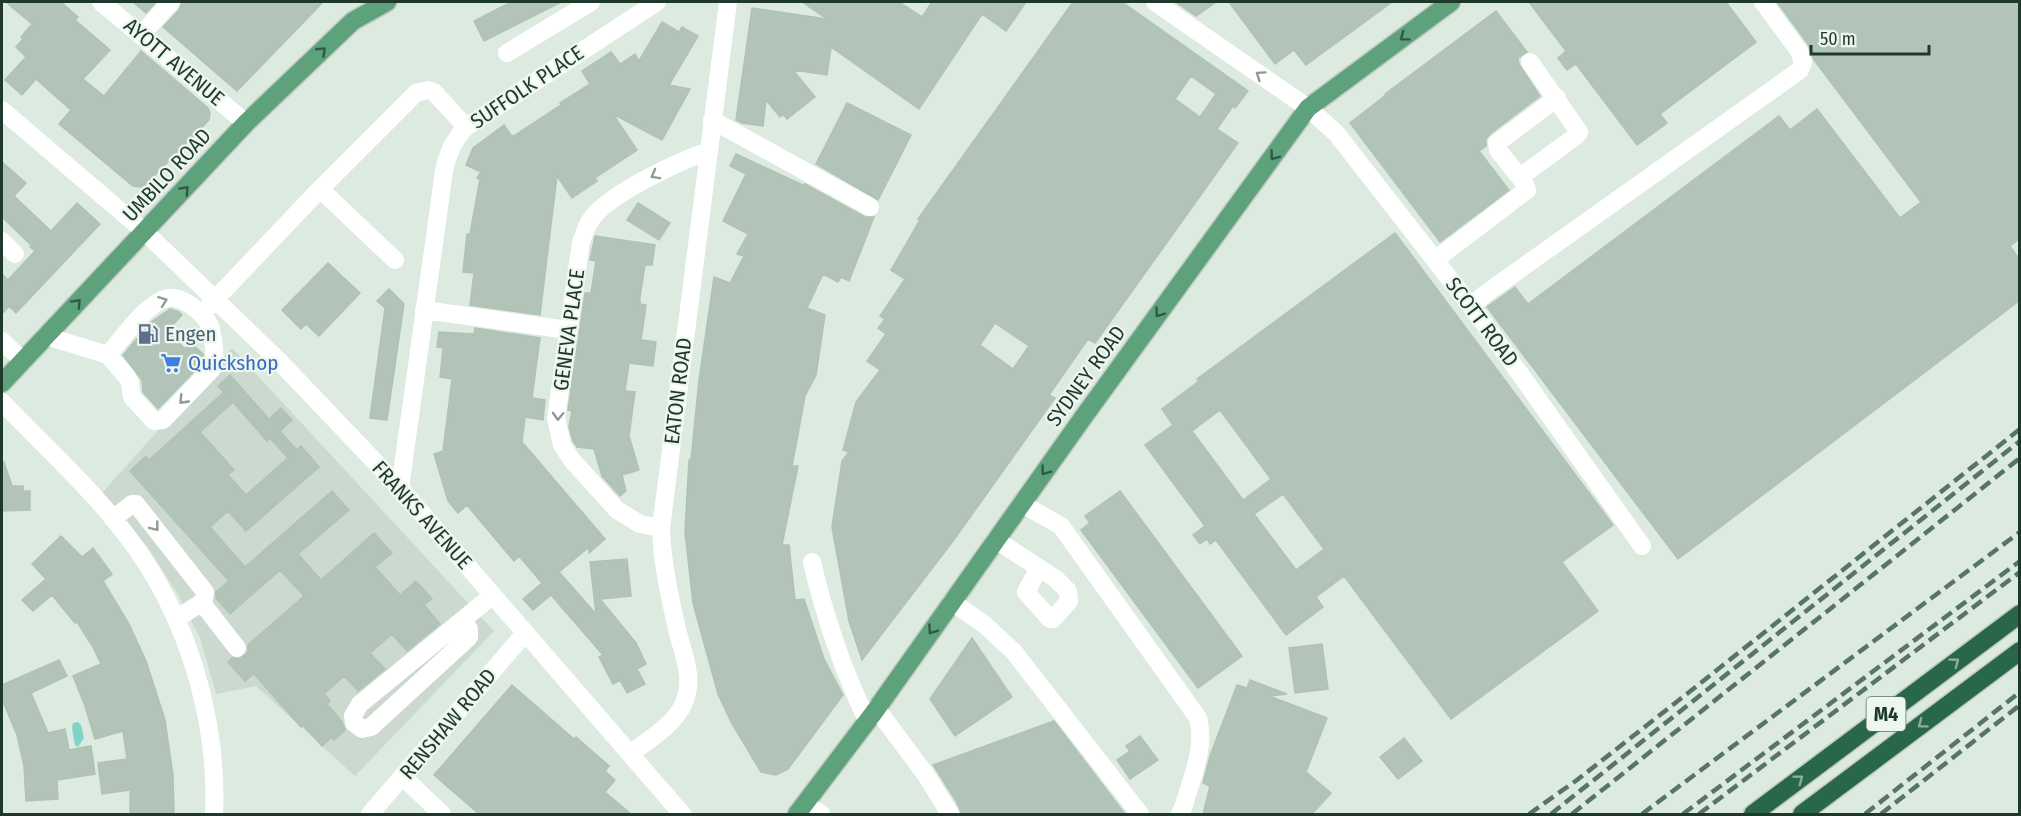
<svg xmlns="http://www.w3.org/2000/svg" width="2021" height="816" font-family="'Fira Sans Condensed',sans-serif">
<rect width="100%" height="100%" fill="#dceae0"/>
<!-- built -->
<path fill="#cbd9ce" d="M 232,348 L 494,631 L 355,776 L 256,686 L 216,694 L 200,638 L 177,593 L 149,549 L 102,493 Z"/>
<!-- water -->
<path fill="#80d3c7" d="M 78,722 L 81,725 L 84,738 L 78,747 L 75,745 L 72,728 L 73,723 Z"/>
<!-- building -->
<path fill="#b2c4b8" stroke="#afc3b5" stroke-width="1.5" fill-rule="evenodd" d="M 6,2 L 61,2 L 78,17 L 75,20 L 110,50 L 83,79 L 104,96 L 141,51 L 208,108 L 210,113 L 209,120 L 145,185 L 140,187 L 133,186 L 59,124 L 71,110 L 36,79 L 22,95 L 5,80 L 26,57 L 16,47 L 23,39 L 21,37 L 32,24 Z
M 133,2 L 156,2 L 146,13 Z
M 182,2 L 323,2 L 237,91 L 163,27 L 179,10 Z
M 511,2 L 561,2 L 484,41 L 474,21 Z
M 802,2 L 899,2 L 922,17 L 932,2 L 1026,2 L 1006,31 L 982,14 L 919,109 L 831,47 L 827,75 L 793,70 L 815,97 L 787,119 L 783,114 L 780,117 L 766,100 L 763,126 L 742,123 L 736,120 L 752,8 L 827,19 Z
M 1073,2 L 1122,2 L 1248,91 L 1235,108 L 1233,106 L 1217,129 L 1238,143 L 1095,343 L 1088,339 L 1049,395 L 1055,398 L 953,541 L 862,660 L 849,621 L 832,527 L 842,461 L 849,452 L 843,450 L 856,402 L 880,370 L 867,361 L 886,334 L 878,328 L 885,319 L 880,316 L 905,279 L 891,270 L 920,220 L 918,219 ZM 1191,76 L 1216,94 L 1200,117 L 1175,99 ZM 995,323 L 1029,346 L 1013,369 L 980,345 Z
M 1176,2 L 1216,2 L 1196,16 Z
M 1229,2 L 1392,2 L 1306,65 L 1294,50 L 1275,64 Z
M 1529,2 L 1726,2 L 1756,42 L 1660,114 L 1667,123 L 1637,145 L 1576,64 L 1567,70 L 1558,58 L 1566,51 Z
M 1777,2 L 2019,2 L 2019,239 L 2010,246 L 2019,259 L 2019,301 L 1678,559 L 1487,307 L 1515,287 L 1528,304 L 1779,116 L 1790,130 L 1817,109 L 1900,218 L 1921,202 L 1814,60 L 1808,44 Z
M 1496,11 L 1527,52 L 1518,58 L 1519,64 L 1540,96 L 1490,134 L 1486,139 L 1486,146 L 1479,151 L 1509,190 L 1440,242 L 1350,123 L 1386,95 L 1385,94 Z
M 662,22 L 679,32 L 682,27 L 698,36 L 669,85 L 690,89 L 662,140 L 613,114 L 637,150 L 595,178 L 597,181 L 572,198 L 557,176 L 540,315 L 470,305 L 474,273 L 463,272 L 467,234 L 470,234 L 480,179 L 477,178 L 481,172 L 466,165 L 473,148 L 504,125 L 511,135 L 514,136 L 561,105 L 560,103 L 590,84 L 582,71 L 611,52 L 620,64 L 635,54 L 639,61 Z
M 847,103 L 911,135 L 878,200 L 816,164 Z
M 736,154 L 805,186 L 805,184 L 865,217 L 874,217 L 849,281 L 841,277 L 838,282 L 823,274 L 807,308 L 825,315 L 816,375 L 805,396 L 792,466 L 798,466 L 782,545 L 789,545 L 795,600 L 804,599 L 824,659 L 843,695 L 788,769 L 776,775 L 761,772 L 731,722 L 718,694 L 693,603 L 685,532 L 689,460 L 691,460 L 699,380 L 714,277 L 730,283 L 744,256 L 737,254 L 748,234 L 723,221 L 746,174 L 730,166 Z
M 2,162 L 26,183 L 14,196 L 51,231 L 77,203 L 100,224 L 16,313 L 9,306 L 2,314 L 2,274 L 8,280 L 35,251 L 30,247 L 32,246 L 2,217 Z
M 638,203 L 670,223 L 659,240 L 627,220 Z
M 1395,233 L 1613,525 L 1562,562 L 1598,611 L 1451,719 L 1344,576 L 1316,597 L 1323,607 L 1286,635 L 1216,540 L 1210,544 L 1207,539 L 1200,544 L 1193,535 L 1205,526 L 1145,445 L 1173,425 L 1162,409 L 1199,381 L 1197,379 ZM 1220,410 L 1271,479 L 1243,500 L 1192,431 ZM 1283,494 L 1324,549 L 1296,570 L 1254,514 Z
M 595,236 L 655,245 L 652,265 L 645,265 L 640,297 L 640,304 L 646,305 L 641,340 L 656,342 L 653,366 L 629,363 L 625,391 L 635,392 L 629,436 L 639,470 L 622,475 L 626,491 L 620,496 L 602,476 L 594,449 L 577,447 L 573,441 L 569,427 L 572,411 L 568,410 L 585,293 L 591,293 L 596,261 L 590,260 Z
M 328,263 L 360,293 L 319,336 L 306,324 L 301,329 L 282,310 Z
M 389,289 L 404,304 L 387,420 L 370,418 L 385,308 L 377,301 Z
M 170,309 L 179,312 L 182,315 L 167,331 L 185,349 L 191,343 L 203,354 L 203,359 L 202,363 L 158,409 L 143,392 L 142,380 L 123,355 L 151,322 Z
M 475,328 L 540,338 L 532,398 L 545,400 L 543,420 L 525,417 L 522,442 L 605,539 L 589,553 L 589,547 L 559,572 L 596,614 L 590,562 L 627,559 L 631,596 L 600,599 L 636,643 L 646,664 L 637,669 L 645,684 L 627,693 L 620,680 L 613,684 L 599,657 L 603,655 L 551,595 L 533,610 L 523,599 L 542,583 L 519,556 L 514,561 L 467,505 L 458,513 L 448,501 L 434,454 L 443,451 L 452,379 L 440,377 L 443,348 L 437,347 L 439,332 L 474,334 Z
M 230,375 L 269,419 L 281,408 L 292,420 L 280,431 L 297,450 L 301,446 L 319,467 L 246,531 L 228,511 L 210,527 L 245,567 L 332,491 L 349,510 L 298,554 L 321,580 L 374,533 L 392,553 L 375,567 L 400,595 L 416,581 L 432,599 L 424,605 L 440,624 L 407,651 L 392,634 L 370,653 L 385,669 L 358,691 L 344,676 L 324,694 L 330,701 L 327,704 L 342,722 L 345,730 L 334,740 L 332,737 L 322,746 L 303,725 L 301,727 L 254,674 L 245,681 L 228,662 L 232,658 L 239,659 L 244,656 L 248,652 L 248,645 L 304,596 L 280,570 L 230,614 L 216,598 L 216,592 L 229,581 L 130,471 L 146,456 L 149,460 L 224,392 L 218,386 ZM 233,402 L 267,441 L 270,438 L 288,458 L 246,495 L 228,475 L 234,470 L 200,432 Z
M 4,462 L 12,486 L 23,486 L 23,491 L 30,491 L 30,510 L 2,511 L 2,463 Z
M 1120,491 L 1242,656 L 1198,688 L 1081,530 L 1090,523 L 1085,516 Z
M 61,536 L 82,557 L 93,548 L 112,574 L 103,581 L 129,624 L 146,661 L 165,720 L 173,776 L 174,814 L 130,814 L 130,790 L 102,794 L 98,763 L 127,759 L 123,731 L 95,739 L 85,706 L 73,676 L 101,664 L 93,647 L 77,622 L 75,623 L 52,595 L 33,611 L 22,600 L 46,579 L 32,564 Z
M 972,638 L 1012,697 L 955,736 L 930,699 Z
M 1322,644 L 1328,689 L 1295,693 L 1289,648 Z
M 59,660 L 67,676 L 31,693 L 48,733 L 65,729 L 69,750 L 91,746 L 95,774 L 57,780 L 58,799 L 26,801 L 24,766 L 17,735 L 2,699 L 2,685 Z
M 1250,680 L 1287,694 L 1269,696 L 1327,718 L 1306,772 L 1331,793 L 1312,814 L 1203,814 L 1210,786 L 1203,783 L 1210,756 L 1237,685 L 1247,688 Z
M 512,685 L 574,739 L 576,737 L 609,766 L 605,771 L 615,780 L 605,792 L 631,814 L 479,814 L 434,775 Z
M 1054,721 L 1125,814 L 962,814 L 956,801 L 933,765 Z
M 1140,736 L 1158,760 L 1130,779 L 1117,760 L 1130,751 L 1126,746 Z
M 1404,738 L 1422,761 L 1398,779 L 1380,757 Z"/>
<g fill="none" stroke-linecap="round" stroke-linejoin="round">
<!-- major casing -->
<g stroke="#c0c8c3" stroke-width="21">
<path id="major" d="M 2,383 L 246,123 L 353,21 L 387,2
M 797,814 L 875,711 L 1082,419 L 1308,108 L 1451,2"/>
</g>
<!-- highway casing -->
<g stroke="#c0c8c3" stroke-width="21">
<path id="highway" d="M 1753,814 L 2020,614
M 1802,814 L 2020,651"/>
</g>
<!-- minor -->
<path stroke="#fff" stroke-width="18" d="M 101,2 L 246,123
M 1155,2 L 1308,108 L 1336,133 L 1481,319 L 1642,546
M 141,35 L 171,2
M 507,53 L 591,2
M 2,110 L 145,232 L 279,361 L 400,488 L 682,814
M 712,120 L 870,207
M 1520,177 L 1576,136 L 1579,132 L 1530,62
M 320,189 L 395,260
M 2,241 L 15,254
M 1435,260 L 1527,190 L 1525,184 L 1498,150 L 1497,143 L 1557,98
M 1471,306 L 1485,294 L 1800,70 L 1803,62 L 1799,51 L 1763,2
M 208,307 L 320,189 L 416,93 L 428,90 L 434,92 L 466,127
M 424,310 L 568,330
M 46,336 L 108,355 C 122,339 147,302 168,298 C 182,296 203,312 209,324 C 213,333 217,362 212,369 L 163,420 L 154,421 L 132,397 L 130,383 L 127,377 L 108,355
M 2,341 L 23,361
M 2,402 C 52,454 109,504 148,566 C 193,638 218,729 214,814
M 400,488 L 444,171 C 448,153 453,141 466,127 L 657,2
M 1022,504 L 1061,526 L 1198,718 C 1206,746 1192,777 1184,805 L 1180,814
M 113,519 L 132,504 L 136,504 L 205,592 L 204,601 L 176,619
M 661,528 L 640,524 L 617,510 L 571,459 L 562,445 L 556,418 L 581,242 C 584,235 586,227 590,221 C 607,194 678,162 708,151
M 996,540 L 1056,579 L 1068,591 L 1069,601 L 1053,619 L 1050,619 L 1026,592 L 1039,568
M 812,562 C 825,618 842,668 867,720
M 952,602 L 985,625 L 1014,652 L 1140,814
M 202,603 L 237,648
M 462,620 L 469,629 L 469,637 L 371,727 L 362,729 L 354,723 L 353,716 L 360,704 L 493,595
M 876,708 L 926,775 L 950,814
M 630,754 C 648,740 673,726 683,705 C 695,680 684,657 678,633 C 670,599 662,563 661,528 L 728,2
M 403,777 L 442,814
M 805,804 L 821,814
M 370,814 L 525,633"/>
<!-- major -->
<use href="#major" stroke="#5ea27c" stroke-width="18"/>
<!-- highway -->
<use href="#highway" stroke="#286747" stroke-width="18"/>
<!-- rail -->
<path stroke="#577564" stroke-width="4.5" stroke-dasharray="12 6" stroke-linecap="butt" d="M 1529,814 L 1577,780 L 1688,693 L 2020,429
M 1551,814 L 2020,441
M 1572,814 L 2020,458
M 1642,814 L 2020,532
M 1683,814 L 2020,561
M 1699,814 L 2020,572
M 1865,814 L 2020,692
M 1881,814 L 2020,705"/>
</g>
<!-- one-way arrows -->
<defs><path id="oneway-chevron" d="M-2-3.5L2.5 0L-2 3.5" fill="none" stroke-width="1.6" stroke-linecap="round" stroke-linejoin="round" transform="scale(1.5)"/></defs>
<g stroke="#315843">
<use href="#oneway-chevron" transform="translate(1404 37) rotate(143)"/>
<use href="#oneway-chevron" transform="translate(322 51) rotate(-44)"/>
<use href="#oneway-chevron" transform="translate(1274 156) rotate(126)"/>
<use href="#oneway-chevron" transform="translate(185 190) rotate(-47)"/>
<use href="#oneway-chevron" transform="translate(77 303) rotate(-47)"/>
<use href="#oneway-chevron" transform="translate(1159 313) rotate(126)"/>
<use href="#oneway-chevron" transform="translate(1045 471) rotate(126)"/>
<use href="#oneway-chevron" transform="translate(932 630) rotate(125)"/>
</g>
<g stroke="#8e9c94">
<use href="#oneway-chevron" transform="translate(1260 75) rotate(-145)"/>
<use href="#oneway-chevron" transform="translate(655 175) rotate(151)"/>
<use href="#oneway-chevron" transform="translate(163 301) rotate(-20)"/>
<use href="#oneway-chevron" transform="translate(183 400) rotate(134)"/>
<use href="#oneway-chevron" transform="translate(558 416) rotate(92)"/>
<use href="#oneway-chevron" transform="translate(155 527) rotate(52)"/>
</g>
<g stroke="#8aae9b">
<use href="#oneway-chevron" transform="translate(1955 662) rotate(-37)"/>
<use href="#oneway-chevron" transform="translate(1922 724) rotate(143)"/>
<use href="#oneway-chevron" transform="translate(1799 779) rotate(-37)"/>
</g>
<!-- icons -->
<defs>
<g id="fuel-bare" transform="scale(1.62)"><path d="M-5.5-6h7V0h2V4h1.3V-2.5L3-4.5l.8-.8L6-3V5H2.5V1h-1V6h-7ZM-4.2-4.7v3.2H.2V-4.7Z" fill="#5c6f8a" stroke="#edf6ef" stroke-width="2.5" paint-order="stroke"/></g>
<g id="supermarket-bare" transform="scale(1.62)"><path d="M-6-5.5h2.5l.6 2H6L4.5 2H-2.5L-4.4-4H-6ZM-1.5 3.2a1.3 1.3 0 1 0 .1 0ZM3 3.2a1.3 1.3 0 1 0 .1 0Z" fill="#3f7fe0" stroke="#edf6ef" stroke-width="2.5" paint-order="stroke"/></g>
</defs>
<g fill-rule="evenodd">
<use href="#fuel-bare" x="148" y="334"/>
<use href="#supermarket-bare" x="171" y="363"/>
</g>
<g text-anchor="middle" dominant-baseline="central" stroke-width="4.5" stroke-linejoin="round" paint-order="stroke">
<!-- shield labels -->
<rect fill="#edf6ef" stroke="#5c7265" stroke-width="1.5" x="1866.5" y="697" width="39" height="34" rx="4.5"/>
<g font-size="20" font-weight="bold" fill="#1e392a">
<text x="1886" y="714">M4</text>
</g>
<!-- street labels -->
<g font-size="21" fill="#1e392a" stroke="#edf6ef">
<text transform="translate(174 62) rotate(40)">AYOTT AVENUE</text>
<text transform="translate(527 87) rotate(-34)">SUFFOLK PLACE</text>
<text transform="translate(167 175) rotate(-47)">UMBILO ROAD</text>
<text transform="translate(1482 322) rotate(53)">SCOTT ROAD</text>
<text transform="translate(569 330) rotate(-82)">GENEVA PLACE</text>
<text transform="translate(1086 376) rotate(-54)">SYDNEY ROAD</text>
<text transform="translate(678 391) rotate(-83)">EATON ROAD</text>
<text transform="translate(422 515) rotate(48)">FRANKS AVENUE</text>
<text transform="translate(448 724) rotate(-50)">RENSHAW ROAD</text>
</g>
<!-- service labels -->
<g font-size="21" fill="#4e5e75" stroke="#edf6ef" text-anchor="start">
<text x="165" y="334">Engen</text>
</g>
<!-- shop labels -->
<g font-size="21" fill="#366cbe" stroke="#edf6ef" text-anchor="start">
<text x="188" y="363">Quickshop</text>
</g>
</g>
<!-- border -->
<rect width="2021" height="816" fill="none" stroke="#1e392a" stroke-width="6"/>
<!-- scale -->
<path d="M1811 45v9h118v-9" fill="none" stroke="#1e392a" stroke-width="3"/>
<text x="1820" y="45" font-size="18" fill="#1e392a" stroke="#edf6ef" stroke-width="4.5" paint-order="stroke">50 m</text>
</svg>
